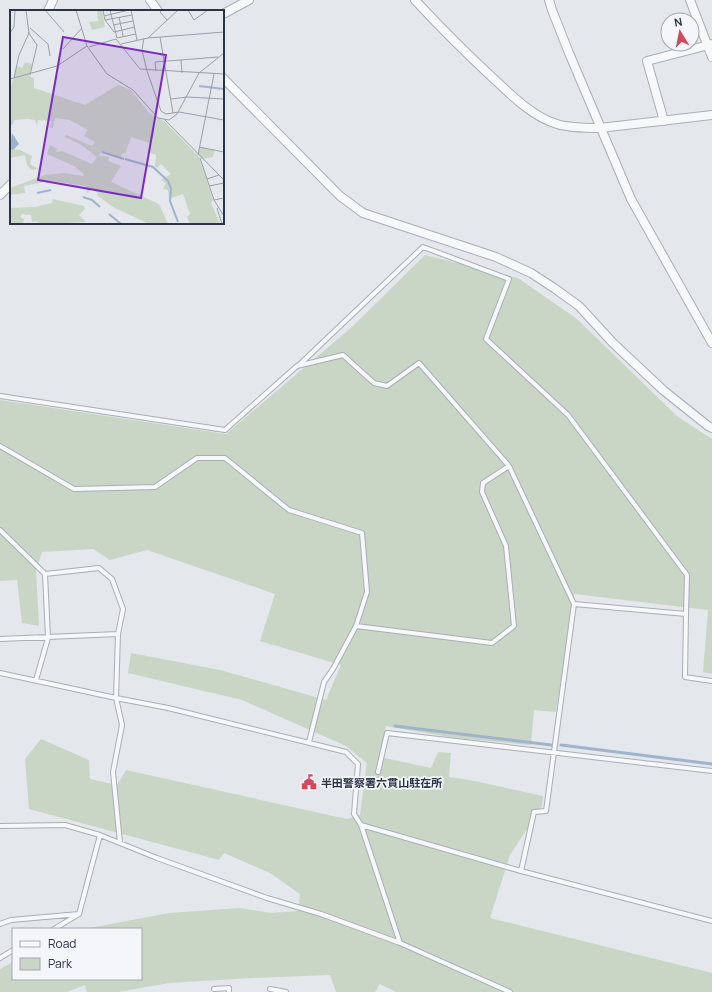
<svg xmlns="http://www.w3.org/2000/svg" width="712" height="992" font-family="Manrope,'Noto Sans JP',sans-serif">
<rect width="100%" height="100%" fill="#e4e7ec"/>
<!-- green -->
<path fill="#c9d6c5" d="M 425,255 L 518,278 L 577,319 L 678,417 L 712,439 L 712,674 L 703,672 L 708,610 L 574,594 L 556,712 L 534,710 L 531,745 L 455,738 L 386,726 L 380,757 L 431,768 L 438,752 L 451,753 L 449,777 L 475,781 L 543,796 L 542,806 L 510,855 L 490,918 L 712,973 L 712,992 L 396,992 L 380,984 L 375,992 L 336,992 L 330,975 L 251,978 L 169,983 L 118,992 L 87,992 L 85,985 L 67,992 L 0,992 L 0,969 L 13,962 L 13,979 L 141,979 L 141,929 L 84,929 L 169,913 L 239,908 L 271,913 L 298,911 L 300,894 L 270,873 L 224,853 L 219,860 L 29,809 L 25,759 L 41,739 L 89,760 L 90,779 L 117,785 L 126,770 L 347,819 L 360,815 L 367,763 L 346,746 L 242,700 L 128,673 L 131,653 L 220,670 L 326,700 L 341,665 L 260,641 L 275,594 L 147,550 L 110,560 L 93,549 L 42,552 L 36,570 L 39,626 L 22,623 L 17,580 L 0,581 L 0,400 L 226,434 L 352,327 Z"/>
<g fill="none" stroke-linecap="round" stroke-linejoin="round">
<!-- stream -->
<path stroke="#9fb4cc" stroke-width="3" d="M 395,726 L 551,745
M 561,745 L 712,764"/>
<!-- service casing -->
<g stroke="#a9aeb7" stroke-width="6">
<path id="service" d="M 298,366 L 423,247 L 509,279 L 486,339 L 568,415 L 687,575 L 686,614
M 0,396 L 225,430 L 297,366 L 343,355 L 374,383 L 387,386 L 419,363 L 509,466 L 574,604 L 546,811 L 534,812 L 521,871
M 0,446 L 74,489 L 155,487 L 197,458 L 225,458 L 289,510 L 362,533 L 367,592 L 356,626 L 333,669 L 324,682 L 309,742
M 0,530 L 45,574 L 99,568 L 112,579 L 123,609 L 118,634 L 116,698 L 122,725 L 113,772 L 120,843
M 574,604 L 686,614 L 685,677 L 712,681
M 356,626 L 492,643 L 514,626 L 506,546 L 482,492 L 483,483 L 509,466
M 0,639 L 118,634
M 0,673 L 116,698 L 168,708 L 346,752 L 358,764 L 354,814 L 361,825 L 521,871 L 712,921
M 36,680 L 48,638 L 45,574
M 378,772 L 387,733 L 712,771
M 361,825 L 400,943
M 0,826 L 65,825 L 100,835 L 157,858 L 267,898 L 321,914 L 400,943 L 510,992
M 0,924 L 11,920 L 79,914
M 54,929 L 79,914 L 100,835
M 0,958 L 13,950
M 214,989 L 229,988 L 229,992
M 270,989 L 286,992"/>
</g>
<!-- minor casing -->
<g stroke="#a9aeb7" stroke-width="10">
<path id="minor" d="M 150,0 L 158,11
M 415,0 C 440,27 466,53 493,78 C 511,95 533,117 557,124 C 569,128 587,128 600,128 L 712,115
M 549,0 L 552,10 L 569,53 L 631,199 L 712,343
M 690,0 L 712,57
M 48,11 L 53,0
M 223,14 L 249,0
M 223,78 L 340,196 L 363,213 L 496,257 L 531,273 L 554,288 L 579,306 L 613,343 L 663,390 L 708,426 L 712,428
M 664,121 L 647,61 L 712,44
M 0,195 L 11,184"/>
</g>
<!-- service -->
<use href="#service" stroke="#f7f8fa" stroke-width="4"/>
<!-- minor -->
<use href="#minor" stroke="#f7f8fa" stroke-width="8"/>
</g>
<!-- icons -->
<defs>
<g id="civic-bare" transform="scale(1.2)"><path d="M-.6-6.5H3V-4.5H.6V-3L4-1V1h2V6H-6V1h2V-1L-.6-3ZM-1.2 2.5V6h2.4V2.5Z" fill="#d1495b" stroke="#f4f6f9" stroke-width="2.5" paint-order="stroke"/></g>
</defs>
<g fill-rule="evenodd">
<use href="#civic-bare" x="309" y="782"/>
</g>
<g text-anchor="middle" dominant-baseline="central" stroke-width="3.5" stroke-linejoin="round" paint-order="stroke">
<!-- poi labels -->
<g font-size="11" font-weight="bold" fill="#2b3445" stroke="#f4f6f9" text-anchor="start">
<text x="321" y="782">半田警察署六貫山駐在所</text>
</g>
</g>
<!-- overview -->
<g transform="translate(10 10)">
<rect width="214" height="214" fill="#e4e7ec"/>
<path d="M 87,0 L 92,0 L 95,17 L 82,20 L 79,12 L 88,11 ZM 15,52 L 22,54 L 19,66 L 24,68 L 24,78 L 75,95 L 108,75 L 121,80 L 140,104 L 154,111 L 189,147 L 203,190 L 201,193 L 210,214 L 180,214 L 177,207 L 180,204 L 173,184 L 159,189 L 158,180 L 153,179 L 156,173 L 151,170 L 161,164 L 151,154 L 147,158 L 145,156 L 146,145 L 138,142 L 140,133 L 121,127 L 115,144 L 112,143 L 111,148 L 91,142 L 89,146 L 99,147 L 98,151 L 111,156 L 101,172 L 149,194 L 158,214 L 139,214 L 103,197 L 87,185 L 88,183 L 83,179 L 77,183 L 76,176 L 40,171 L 14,176 L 15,183 L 0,185 L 0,178 L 35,165 L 54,163 L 73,166 L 74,164 L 64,156 L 37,144 L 40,135 L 47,139 L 46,142 L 52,141 L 82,154 L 87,147 L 70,134 L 55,127 L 56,125 L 82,136 L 85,132 L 74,126 L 78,120 L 60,110 L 45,108 L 43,118 L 40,118 L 41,111 L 28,110 L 27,115 L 25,110 L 18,109 L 4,110 L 3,114 L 0,116 L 0,80 L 7,56 L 12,58 ZM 189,137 L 205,140 L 203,147 L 192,149 L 188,145 ZM 0,139 L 10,140 L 22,146 L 20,154 L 29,159 L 21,160 L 17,155 L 15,145 L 0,148 ZM 43,189 L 74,196 L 75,199 L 69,205 L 76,212 L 28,214 L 27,211 L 22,212 L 21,205 L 12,204 L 10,207 L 14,209 L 13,214 L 0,214 L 0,198 L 25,197 L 42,193 Z" fill="#c9d6c5"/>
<path d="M 2,123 L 9,134 L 3,140 L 0,138 Z" fill="#9fb4cc"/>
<path fill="none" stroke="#9fb4cc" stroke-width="2" d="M 189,76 L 214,79M 92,142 L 114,149M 115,149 L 143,157 L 158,171 L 161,179 L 160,191 L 168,212M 27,183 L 41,180M 73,187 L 82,190 L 90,197M 99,204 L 111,214"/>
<path fill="none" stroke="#9a9fa9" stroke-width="1" d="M 35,0 L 54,22M 66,0 L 77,36 L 97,64 L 123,80 L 148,108 L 159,110 L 167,104 L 189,63 L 214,43M 93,0 L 95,10 L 122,5M 100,0 L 107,28 L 126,24M 121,0 L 127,30M 152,0 L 150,2 L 157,10M 178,0 L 184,10 L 198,0M 94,6 L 119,0M 109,7 L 113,26M 95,10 L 104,22 L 125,17M 103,15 L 123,11M 20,18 L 38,34 L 40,46M 18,22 L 27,35 L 20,65M 0,23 L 4,17 L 5,0M 150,27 L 163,103M 134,28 L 132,40 L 137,61 L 151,101 L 156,104 L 169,102 L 214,110M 138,28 L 168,0M 111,34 L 138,28 L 214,22M 79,37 L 106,29 L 130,59 L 214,64M 53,39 L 72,18M 171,50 L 172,63M 146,61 L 145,52 L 208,47M 4,68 L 9,45 L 19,23 L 16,0M 0,69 L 47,56 L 77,36M 161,89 L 177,87 L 214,89M 155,110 L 214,170M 189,137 L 214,142M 188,145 L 204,64M 190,148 L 204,190M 197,169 L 209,165M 199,176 L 214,173M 214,188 L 204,190 L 214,206M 207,198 L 212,214"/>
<path fill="#7b2cbf" fill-opacity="0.15" stroke="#7b2cbf" stroke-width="2" d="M 53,27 L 156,45 L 131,188 L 28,170 Z"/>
<rect width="214" height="214" fill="none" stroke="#2b3445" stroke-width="2"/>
</g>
<!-- legend -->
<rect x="12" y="928" width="130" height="52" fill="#f4f6f9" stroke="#a4a8b1"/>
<rect x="20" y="941" width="20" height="6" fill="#f7f8fa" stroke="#a4a8b1"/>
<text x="48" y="948" font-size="12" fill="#2b3445">Road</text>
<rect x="20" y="958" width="20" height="12" fill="#c9d6c5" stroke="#a4a8b1"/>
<text x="48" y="968" font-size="12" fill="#2b3445">Park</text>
<!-- north arrow -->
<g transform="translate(680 32) rotate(350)"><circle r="19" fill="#f4f6f9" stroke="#a4a8b1"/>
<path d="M0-3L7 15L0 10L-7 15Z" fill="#d1495b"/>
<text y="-6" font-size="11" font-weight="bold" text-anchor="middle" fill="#2b3445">N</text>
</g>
</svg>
